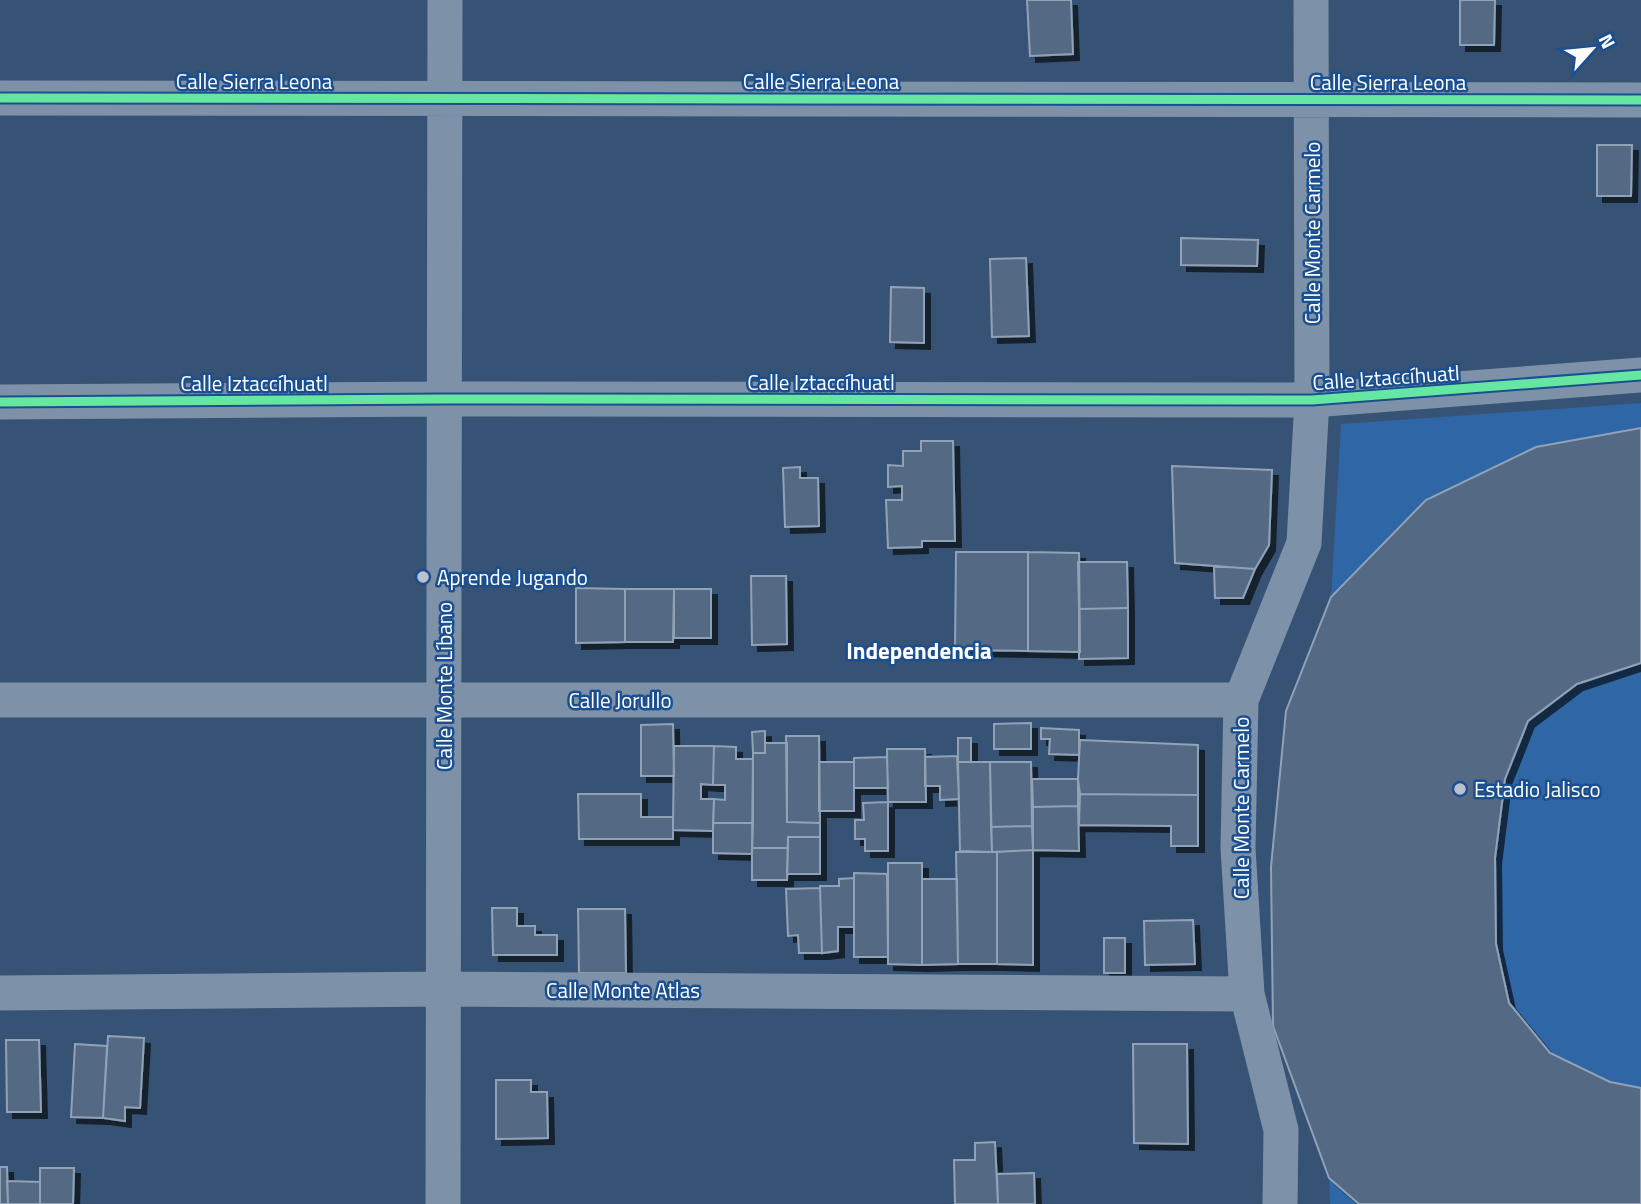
<svg xmlns="http://www.w3.org/2000/svg" width="1641" height="1204" font-family="'Titillium Web',sans-serif">
<defs>
<filter id="shadow"><feDropShadow dx="6" dy="6" stdDeviation="0" flood-color="#0009"/></filter>
</defs>
<rect width="100%" height="100%" fill="#365274"/>
<!-- green -->
<path fill="#2f66a5" d="M 1641,403 L 1641,1204 L 1330,1204 L 1329,1178 L 1273,1026 L 1271,867 L 1286,711 L 1331,597 L 1341,424 Z"/>
<!-- building -->
<path fill="#526984" stroke="#92a2b6" stroke-width="2" filter="url(#shadow)" d="M 1027,0 L 1071,0 L 1073,54 L 1030,56 Z
M 1460,0 L 1495,0 L 1494,45 L 1460,45 Z
M 1597,145 L 1632,145 L 1631,196 L 1597,196 Z
M 1181,238 L 1258,240 L 1257,266 L 1181,265 Z
M 1026,258 L 1029,336 L 992,337 L 990,259 Z
M 891,287 L 924,288 L 924,343 L 890,342 Z
M 1641,428 L 1641,663 L 1577,684 L 1528,721 L 1505,779 L 1495,858 L 1496,944 L 1509,1003 L 1550,1053 L 1610,1082 L 1641,1088 L 1641,1204 L 1359,1204 L 1329,1178 L 1273,1026 L 1271,867 L 1286,711 L 1331,597 L 1426,500 L 1536,447 Z
M 921,441 L 953,441 L 955,541 L 922,541 L 922,547 L 888,548 L 886,500 L 902,500 L 902,486 L 888,487 L 888,465 L 903,466 L 903,451 L 921,451 Z
M 1172,466 L 1272,470 L 1269,545 L 1255,569 L 1175,563 Z
M 800,467 L 800,478 L 818,478 L 819,526 L 785,527 L 783,468 Z
M 956,552 L 1028,552 L 1028,651 L 955,650 Z
M 1028,552 L 1079,553 L 1080,652 L 1028,651 Z
M 1078,562 L 1127,562 L 1128,608 L 1079,609 Z
M 1214,566 L 1255,569 L 1243,598 L 1215,598 Z
M 751,576 L 786,576 L 787,644 L 752,645 Z
M 576,588 L 625,589 L 625,642 L 576,643 Z
M 625,589 L 674,589 L 673,642 L 625,642 Z
M 674,589 L 711,589 L 711,638 L 674,638 Z
M 1128,608 L 1128,658 L 1079,659 L 1079,609 Z
M 1031,723 L 1031,749 L 994,749 L 994,724 Z
M 673,724 L 674,776 L 641,776 L 641,725 Z
M 1041,728 L 1079,730 L 1079,755 L 1049,754 L 1050,739 L 1041,739 Z
M 765,731 L 765,753 L 753,753 L 752,732 Z
M 786,736 L 819,736 L 820,823 L 787,822 Z
M 958,738 L 971,738 L 971,762 L 958,762 Z
M 1080,740 L 1198,745 L 1198,795 L 1080,794 L 1078,779 Z
M 765,743 L 787,743 L 787,822 L 820,823 L 820,837 L 788,837 L 788,848 L 752,848 L 753,753 L 765,753 Z
M 674,746 L 714,746 L 713,785 L 701,784 L 701,799 L 714,799 L 713,831 L 673,830 Z
M 714,746 L 736,747 L 736,759 L 753,759 L 753,823 L 713,823 L 714,799 L 725,800 L 725,785 L 713,785 Z
M 887,749 L 925,749 L 926,802 L 888,802 Z
M 957,756 L 959,799 L 940,800 L 940,786 L 925,786 L 925,757 Z
M 887,757 L 888,788 L 854,788 L 854,758 Z
M 819,762 L 854,762 L 854,811 L 819,811 Z
M 958,762 L 990,762 L 992,852 L 960,851 Z
M 990,762 L 1031,762 L 1032,826 L 991,827 Z
M 1032,779 L 1078,779 L 1078,806 L 1033,807 Z
M 578,794 L 641,794 L 641,817 L 673,817 L 673,839 L 579,839 Z
M 1080,794 L 1198,795 L 1198,846 L 1171,846 L 1171,826 L 1079,825 Z
M 888,802 L 888,851 L 865,851 L 865,839 L 855,839 L 855,820 L 864,820 L 863,803 Z
M 1078,806 L 1079,851 L 1033,850 L 1033,807 Z
M 713,823 L 753,823 L 752,854 L 713,853 Z
M 1032,826 L 1033,850 L 992,852 L 991,827 Z
M 788,837 L 820,837 L 820,874 L 787,874 Z
M 752,848 L 788,848 L 787,880 L 752,880 Z
M 1033,850 L 1033,965 L 997,964 L 997,852 Z
M 956,852 L 997,852 L 997,964 L 958,964 Z
M 888,863 L 922,863 L 922,965 L 888,964 Z
M 854,873 L 887,874 L 888,957 L 854,957 Z
M 854,878 L 854,927 L 838,927 L 838,951 L 822,953 L 820,886 L 839,886 L 839,879 Z
M 922,879 L 957,879 L 958,964 L 922,965 Z
M 820,888 L 822,953 L 799,953 L 798,935 L 788,936 L 786,889 Z
M 492,908 L 517,908 L 517,926 L 535,926 L 535,935 L 557,935 L 557,955 L 493,955 Z
M 578,909 L 625,909 L 626,973 L 579,973 Z
M 1193,920 L 1195,964 L 1145,965 L 1144,921 Z
M 1104,938 L 1125,938 L 1125,973 L 1104,973 Z
M 108,1036 L 144,1038 L 140,1108 L 125,1107 L 125,1121 L 103,1118 Z
M 6,1040 L 39,1040 L 41,1112 L 7,1112 Z
M 75,1044 L 107,1046 L 103,1118 L 71,1117 Z
M 1133,1044 L 1187,1044 L 1188,1144 L 1134,1143 Z
M 496,1080 L 531,1080 L 531,1092 L 547,1092 L 548,1138 L 496,1139 Z
M 995,1142 L 998,1204 L 955,1204 L 954,1160 L 975,1160 L 975,1143 Z
M 0,1167 L 7,1167 L 8,1204 L 0,1204 Z
M 40,1168 L 74,1168 L 73,1204 L 40,1204 Z
M 1034,1173 L 1035,1204 L 998,1204 L 997,1174 Z
M 7,1181 L 40,1182 L 40,1204 L 8,1204 Z"/>
<g fill="none" stroke-linecap="round" stroke-linejoin="round">
<!-- minor -->
<path stroke="#7d92a8" stroke-width="35" d="M 0,98 L 1641,100
M 0,402 L 445,399 L 1312,400 L 1641,375
M 0,700 L 1241,700
M 0,993 L 443,989 L 1247,994
M 443,1204 L 445,0
M 1280,1204 L 1281,1130 L 1247,994 L 1238,848 L 1241,700 L 1304,543 L 1312,400 L 1311,0"/>
<!-- cycleway casing -->
<g stroke="#1b4f8f" stroke-width="13">
<path id="cycleway" d="M 0,98 L 1641,100
M 0,402 L 445,399 L 1312,400 L 1641,375"/>
</g>
<!-- cycleway -->
<use href="#cycleway" stroke="#66e7a1" stroke-width="9"/>
</g>
<!-- markers -->
<g fill="#b9c2ce" stroke="#1b4f8f" stroke-width="2.5">
<circle cx="423" cy="577" r="7"/>
<circle cx="1460" cy="789" r="7"/>
</g>
<g text-anchor="middle" dominant-baseline="central" stroke-width="5" stroke-linejoin="round" paint-order="stroke">
<!-- street labels -->
<g font-size="21" fill="#fff" stroke="#1b4f8f">
<text x="254" y="81">Calle Sierra Leona</text>
<text x="821" y="81">Calle Sierra Leona</text>
<text x="1388" y="82">Calle Sierra Leona</text>
<text transform="translate(1312 233) rotate(-90)">Calle Monte Carmelo</text>
<text transform="translate(1386 377) rotate(-4)">Calle Iztaccíhuatl</text>
<text x="821" y="382">Calle Iztaccíhuatl</text>
<text x="254" y="383">Calle Iztaccíhuatl</text>
<text transform="translate(444 686) rotate(-90)">Calle Monte Líbano</text>
<text x="620" y="700">Calle Jorullo</text>
<text transform="translate(1241 808) rotate(-90)">Calle Monte Carmelo</text>
<text x="623" y="990">Calle Monte Atlas</text>
</g>
<!-- poi labels -->
<g font-size="21" fill="#fff" stroke="#1b4f8f" text-anchor="start">
<text x="437" y="577">Aprende Jugando</text>
<text x="1474" y="789">Estadio Jalisco</text>
</g>
<!-- neighbourhood labels -->
<g font-size="23" font-weight="bold" fill="#fff" stroke="#1b4f8f">
<text x="919" y="650">Independencia</text>
</g>
</g>
<!-- north arrow -->
<g transform="translate(1592 49) rotate(63)" stroke="#1b4f8f" stroke-width="5" paint-order="stroke">
<path d="M0-5L12 26L0 18L-12 26Z" fill="#ffffff"/>
<text y="-10" font-size="19" font-weight="bold" text-anchor="middle" fill="#ffffff">N</text>
</g>
</svg>
